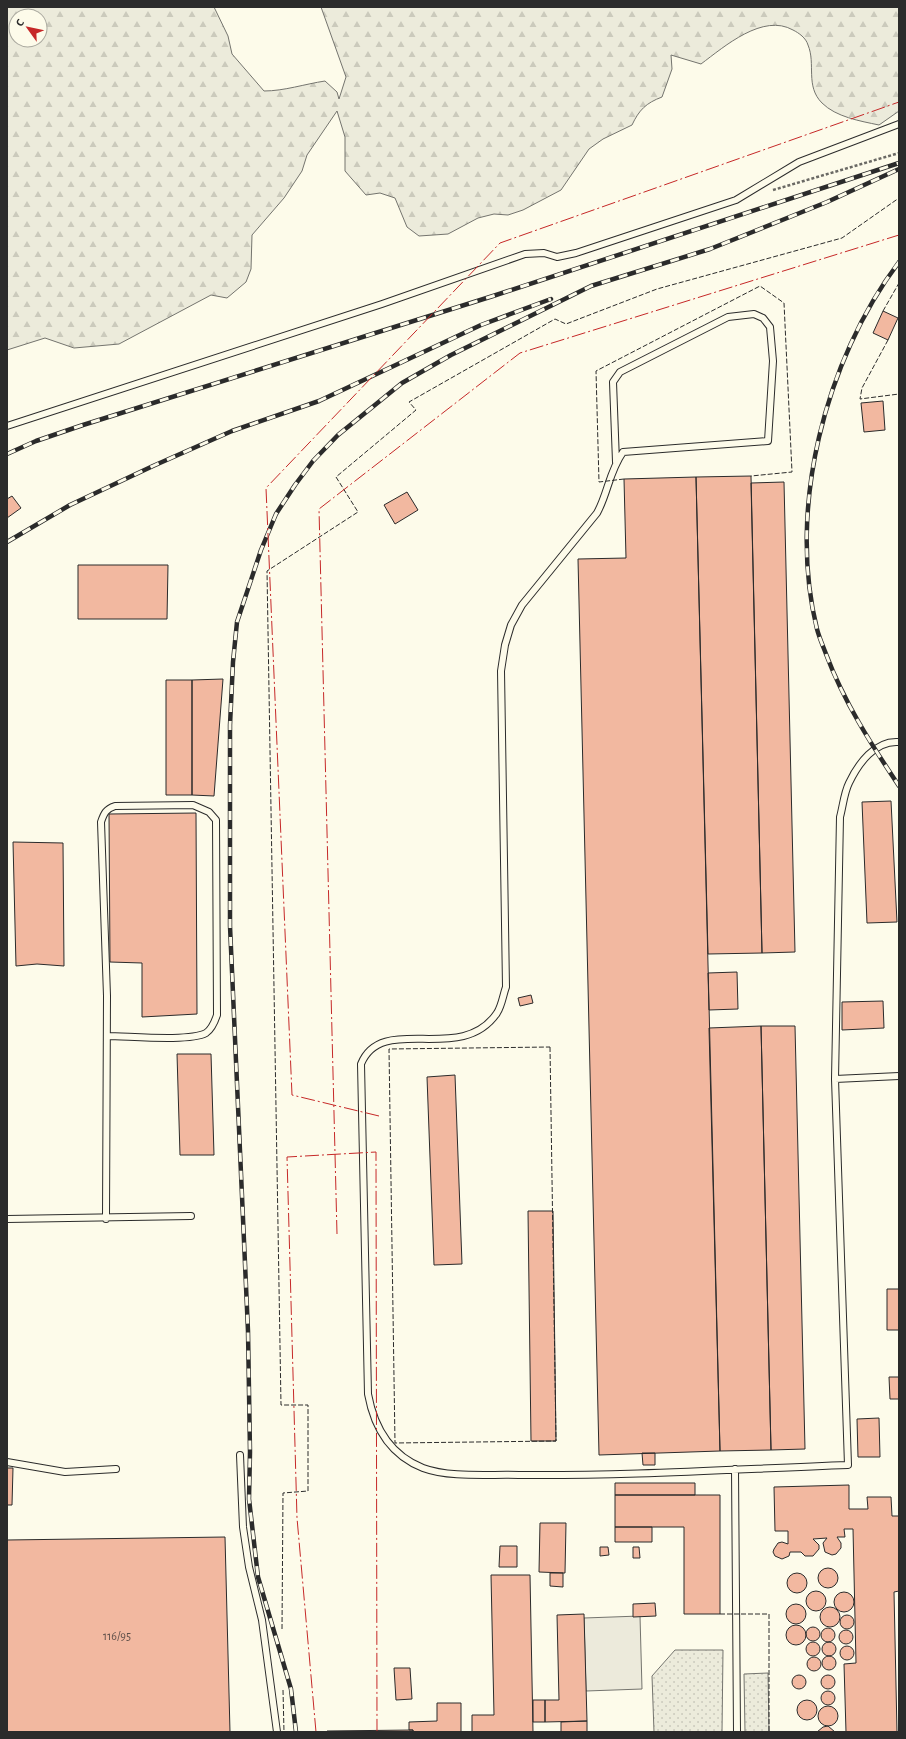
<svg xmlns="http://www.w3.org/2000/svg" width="906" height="1739" font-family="'Alegreya Sans',sans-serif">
<defs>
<pattern id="grass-dots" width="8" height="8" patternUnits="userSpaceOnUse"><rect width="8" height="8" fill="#ecebdb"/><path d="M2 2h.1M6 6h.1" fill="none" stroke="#cbcabc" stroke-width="1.8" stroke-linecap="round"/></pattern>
<pattern id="forest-firs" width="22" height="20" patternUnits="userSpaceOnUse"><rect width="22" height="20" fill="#ecebdb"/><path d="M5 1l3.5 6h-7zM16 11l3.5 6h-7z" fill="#cbcabc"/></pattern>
</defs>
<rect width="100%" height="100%" fill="#fdfbea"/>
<!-- grass -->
<path fill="url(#grass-dots)" stroke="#74746e" d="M 675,1650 L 723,1650 L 722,1732 L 654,1732 L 652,1676 Z
M 768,1673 L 769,1732 L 745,1732 L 744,1674 Z"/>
<!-- forest -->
<path fill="url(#forest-firs)" stroke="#74746e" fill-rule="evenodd" d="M 7,7 L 214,7 L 228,36 L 232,54 L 264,91 C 284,91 305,84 325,81 L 337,92 L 339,99 L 346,77 L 321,7 L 899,7 L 899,111 L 879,125 C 860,121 836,117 822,103 C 805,86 816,64 808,45 C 806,38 799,33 793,30 C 763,13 725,46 701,64 L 671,55 L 672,69 L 662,97 C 646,103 639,110 632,125 L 603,139 L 589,149 L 561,190 L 523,210 L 508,215 L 494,214 L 478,218 L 448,234 L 419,236 L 407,227 L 395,198 L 380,193 L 366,195 L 345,171 L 345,137 L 337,111 L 307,155 L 302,171 L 284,198 L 252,235 L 251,269 L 246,282 L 227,298 L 211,295 L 119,344 L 74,348 L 45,338 L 7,350 ZM 16,16 L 40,16 L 40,40 L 16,40 Z"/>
<!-- parking -->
<path fill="#eceadb" stroke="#74746e" d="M 640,1616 L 642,1689 L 586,1691 L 584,1618 Z"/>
<!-- building -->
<path fill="#f2b8a0" stroke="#2b2b2b" d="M 883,311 L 898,318 L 888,340 L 873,333 Z
M 883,401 L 885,430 L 864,432 L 861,403 Z
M 751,476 L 762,953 L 708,954 L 696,477 Z
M 696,477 L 720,1451 L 599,1455 L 578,559 L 626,558 L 624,479 Z
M 784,482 L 795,952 L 762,953 L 751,483 Z
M 407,492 L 418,510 L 395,524 L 384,505 Z
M 12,496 L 21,508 L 7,518 L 7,499 Z
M 78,565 L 168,565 L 167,619 L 78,619 Z
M 223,679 L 214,796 L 192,795 L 192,680 Z
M 166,680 L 192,680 L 192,795 L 166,795 Z
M 891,801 L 897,922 L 867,923 L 862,802 Z
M 196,813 L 197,1014 L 142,1017 L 142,963 L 110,962 L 109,814 Z
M 13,842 L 63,843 L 64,966 L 37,964 L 16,966 Z
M 737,972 L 738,1009 L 709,1010 L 708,973 Z
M 531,995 L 533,1003 L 520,1006 L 518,998 Z
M 883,1001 L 884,1028 L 842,1030 L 842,1002 Z
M 761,1026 L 795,1026 L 805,1449 L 771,1450 Z
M 761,1026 L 771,1450 L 720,1451 L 709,1028 Z
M 177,1054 L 211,1054 L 214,1155 L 180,1155 Z
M 455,1075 L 462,1264 L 434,1265 L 427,1077 Z
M 528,1211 L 553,1211 L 556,1441 L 531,1441 Z
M 887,1289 L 899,1289 L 899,1330 L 887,1330 Z
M 889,1377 L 899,1377 L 899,1399 L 890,1399 Z
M 879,1418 L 880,1457 L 858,1457 L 857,1419 Z
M 642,1453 L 655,1453 L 655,1465 L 643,1465 Z
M 7,1468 L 13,1468 L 12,1505 L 7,1505 Z
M 615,1483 L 695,1483 L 695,1495 L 615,1495 Z
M 849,1485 L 849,1509 L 868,1509 L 867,1497 L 891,1497 L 892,1516 L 899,1516 L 899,1591 L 894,1592 L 897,1732 L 846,1732 L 844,1664 L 856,1663 L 853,1529 L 844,1529 L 845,1537 L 837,1537 L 841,1543 L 841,1548 L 836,1554 L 832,1555 L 825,1552 L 823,1543 L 827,1538 L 813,1539 L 819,1545 L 819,1549 L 813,1556 L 805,1556 L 801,1552 L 790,1552 L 789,1556 L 782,1559 L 775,1556 L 773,1552 L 774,1549 L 778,1543 L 782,1542 L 788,1544 L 788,1531 L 775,1531 L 774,1487 Z
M 615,1495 L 720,1495 L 720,1614 L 684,1614 L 684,1527 L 615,1527 Z
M 540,1523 L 566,1523 L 565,1573 L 539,1572 Z
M 615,1527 L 652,1527 L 652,1542 L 615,1542 Z
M 225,1537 L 230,1732 L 7,1732 L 7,1540 Z
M 500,1546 L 517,1546 L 517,1567 L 499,1567 Z
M 600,1547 L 608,1547 L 609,1555 L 600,1556 Z
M 633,1547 L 639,1547 L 640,1558 L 633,1558 Z
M818 1578a10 10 0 1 1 20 0a10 10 0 1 1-20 0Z
M 550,1573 L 563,1573 L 563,1587 L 550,1586 Z
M787 1583a10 10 0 1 1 20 0a10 10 0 1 1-20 0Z
M 491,1575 L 530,1575 L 533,1732 L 472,1732 L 472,1715 L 494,1715 Z
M806 1601a10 10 0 1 1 20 0a10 10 0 1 1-20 0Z
M834 1602a10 10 0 1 1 20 0a10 10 0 1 1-20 0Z
M 655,1603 L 656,1616 L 633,1617 L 633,1604 Z
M786 1614a10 10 0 1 1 20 0a10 10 0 1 1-20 0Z
M820 1617a10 10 0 1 1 20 0a10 10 0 1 1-20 0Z
M 584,1614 L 587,1721 L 545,1722 L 545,1700 L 559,1700 L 557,1615 Z
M840 1622a7 7 0 1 1 14 0a7 7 0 1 1-14 0Z
M786 1635a10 10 0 1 1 20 0a10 10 0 1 1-20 0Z
M806 1634a7 7 0 1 1 14 0a7 7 0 1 1-14 0Z
M821 1635a7 7 0 1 1 14 0a7 7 0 1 1-14 0Z
M839 1637a7 7 0 1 1 14 0a7 7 0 1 1-14 0Z
M806 1649a7 7 0 1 1 14 0a7 7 0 1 1-14 0Z
M822 1649a7 7 0 1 1 14 0a7 7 0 1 1-14 0Z
M840 1653a7 7 0 1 1 14 0a7 7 0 1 1-14 0Z
M822 1663a7 7 0 1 1 14 0a7 7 0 1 1-14 0Z
M807 1664a7 7 0 1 1 14 0a7 7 0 1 1-14 0Z
M 394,1668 L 410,1668 L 412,1699 L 396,1700 Z
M792 1682a7 7 0 1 1 14 0a7 7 0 1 1-14 0Z
M821 1682a7 7 0 1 1 14 0a7 7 0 1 1-14 0Z
M821 1698a7 7 0 1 1 14 0a7 7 0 1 1-14 0Z
M 533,1700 L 545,1700 L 545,1722 L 533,1722 Z
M797 1710a10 10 0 1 1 20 0a10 10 0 1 1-20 0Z
M 437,1703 L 461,1703 L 461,1732 L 413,1732 L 413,1730 L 409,1730 L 409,1722 L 437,1721 Z
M818 1716a10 10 0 1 1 20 0a10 10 0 1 1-20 0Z
M 587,1721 L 587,1732 L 561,1732 L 561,1722 Z
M 828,1726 L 835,1732 L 817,1732 L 823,1727 Z
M 413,1730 L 413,1732 L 327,1732 L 327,1731 Z"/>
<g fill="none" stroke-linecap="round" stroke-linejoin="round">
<!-- lane casing -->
<g stroke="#2b2b2b" stroke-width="8">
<path id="lane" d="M 7,426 L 382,304 L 525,254 L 544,253 L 557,257 L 576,253 L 736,200 L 799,162 L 899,124
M 616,462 L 613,382 L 620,372 L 728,317 L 754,314 L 763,318 L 770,327 L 773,361 L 768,441 L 623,452 C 609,472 608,493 597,513 L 522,605 L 511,625 L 505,645 L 501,671 L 506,987 C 503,995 502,1005 497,1013 C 461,1066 382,1012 361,1064 L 368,1394 C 374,1427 390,1455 423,1468 C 450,1478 490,1474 519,1475 C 628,1476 738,1469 848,1465 L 835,1079 L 840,817 C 843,806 844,793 849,783 C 858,764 875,740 899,742
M 835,1079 L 899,1076
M 7,1219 L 191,1216
M 106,1219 L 107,996 L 101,822 C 104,813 106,809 115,806 L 193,805 L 209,812 L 216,820 L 217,1015 C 215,1021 212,1029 206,1033 C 189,1042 129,1036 107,1036
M 240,1455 L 243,1527 L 249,1567 L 262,1620 L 277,1732
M 7,1462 L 65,1472 L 116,1469
M 735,1469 L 737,1732"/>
</g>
<!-- path -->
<path stroke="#6a6964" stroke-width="2.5" stroke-dasharray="3 2" stroke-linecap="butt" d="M 773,190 L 899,153"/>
<!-- lane -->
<use href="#lane" stroke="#fdfbea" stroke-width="6"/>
<!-- rail casing -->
<g stroke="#2b2b2b" stroke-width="4.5">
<path id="rail" d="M 899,262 C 825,360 787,509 817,629 C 819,637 823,646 826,654 C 844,702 871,744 899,786
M 7,454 L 36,441 L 83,425 L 493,296 L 899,163
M 7,542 L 70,505 L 153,466 L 232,431 L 319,401 L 481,325 L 551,299
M 296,1732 L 291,1689 L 258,1577 L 249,1499 L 250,1452 L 248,1331 L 230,926 L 230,725 L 233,662 L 237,622 L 261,550 L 276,514 L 295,485 L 313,461 L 338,435 L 402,383 L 451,355 L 591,286 L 710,249 L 827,202 L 899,169"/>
</g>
<!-- rail -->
<use href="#rail" stroke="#fdfbea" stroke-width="3" stroke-dasharray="9" stroke-linecap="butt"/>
<!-- fence -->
<path stroke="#2b2b2b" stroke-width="1" stroke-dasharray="5 2" stroke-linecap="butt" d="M 883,311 L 899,283
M 888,340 L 862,388 L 860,399 L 899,394
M 624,479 L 599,482 L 596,371 L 760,286 L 784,303 L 792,472 L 751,476
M 550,1047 L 556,1441 L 395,1443 L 389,1049 Z
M 720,1614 L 769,1614 L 769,1732
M 282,1629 L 283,1493 L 308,1491 L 308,1405 L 281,1405 L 267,571 L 358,512 L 336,477 L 416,410 L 409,402 L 555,319 L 566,324 L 657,289 L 842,238 L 899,198
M 283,1690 L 284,1732"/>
<!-- power -->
<path stroke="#c62828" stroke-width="1" stroke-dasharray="14 3 2 3" stroke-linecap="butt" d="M 379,1116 L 292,1095 L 266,488 L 500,243 L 899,102
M 337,1234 L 319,509 L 520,353 L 899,235
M 316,1732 L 297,1518 L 287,1157 L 376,1152 L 377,1732"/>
</g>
<g text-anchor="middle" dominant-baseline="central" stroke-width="3" stroke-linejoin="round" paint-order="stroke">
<!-- number labels -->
<g font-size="12" fill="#5d4e48">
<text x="117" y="1636">116/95</text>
</g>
</g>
<!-- border -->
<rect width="906" height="1739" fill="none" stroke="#2b2b2b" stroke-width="16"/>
<!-- north arrow -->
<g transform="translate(28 28) rotate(303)"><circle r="19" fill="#fdfbea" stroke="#a9a89e"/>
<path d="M0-3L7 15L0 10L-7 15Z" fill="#c62828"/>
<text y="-6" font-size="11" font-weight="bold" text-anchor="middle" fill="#2b2b2b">С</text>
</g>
</svg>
